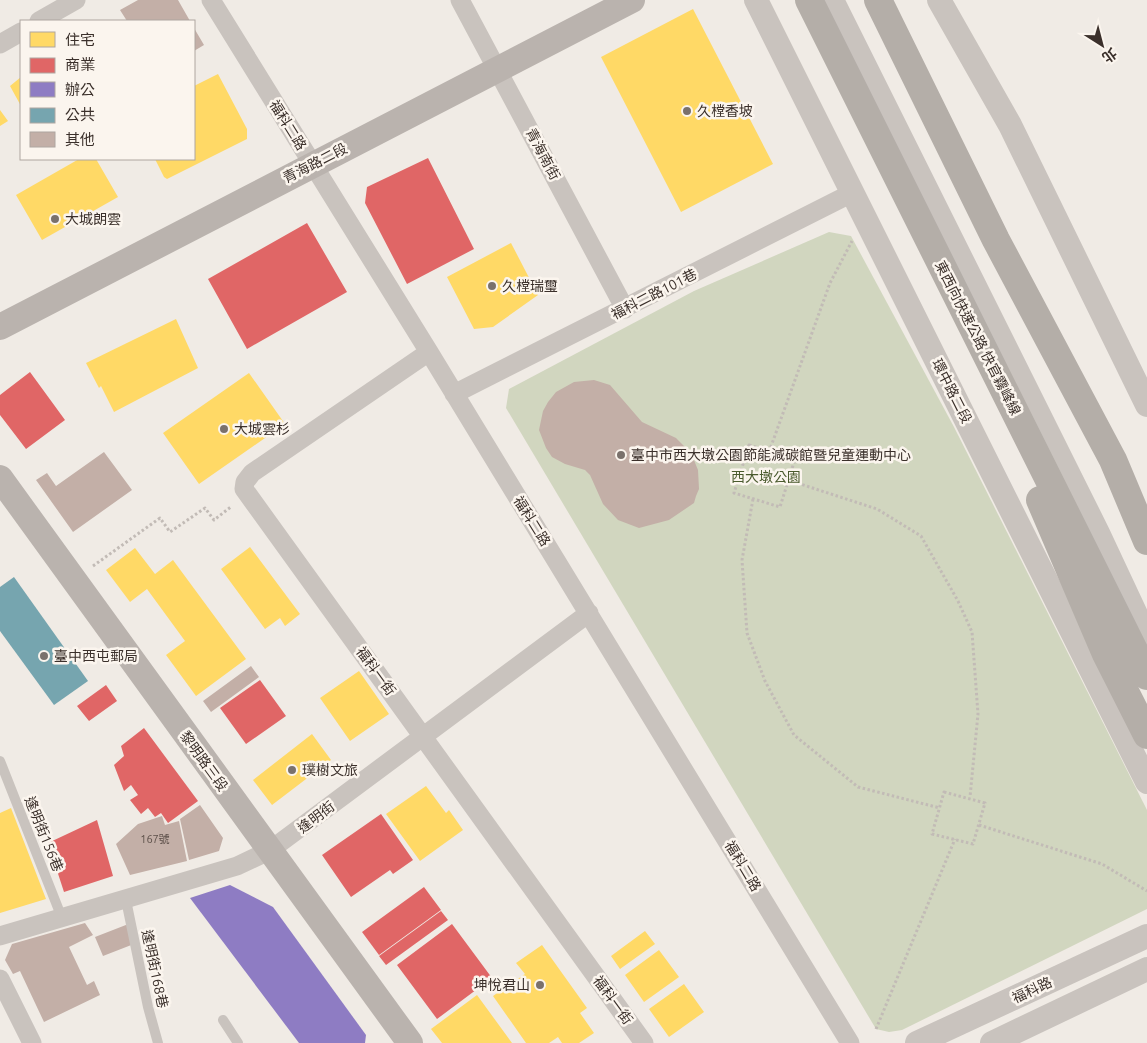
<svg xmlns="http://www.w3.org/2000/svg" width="1147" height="1043" font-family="Ubuntu,'Noto Sans TC',sans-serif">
<rect width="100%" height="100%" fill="#f0ebe5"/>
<!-- green -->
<path fill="#d1d6bf" d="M 829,232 L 851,236 L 954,427 L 1147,810 L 1147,909 L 902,1030 L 889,1032 L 876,1029 L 506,408 L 509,389 L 694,291 Z"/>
<!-- homes -->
<path fill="#ffd966" d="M 693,9 L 773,164 L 681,212 L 601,57 Z
M 218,74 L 247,129 L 247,139 L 167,179 L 164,177 L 155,159 L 194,159 L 194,86 Z
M 21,77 L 21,106 L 10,86 Z
M 0,110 L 8,121 L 0,126 Z
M 79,159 L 96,159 L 118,197 L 42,240 L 16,195 Z
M 511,243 L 538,295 L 493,327 L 474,329 L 447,277 Z
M 176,319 L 198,368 L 114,412 L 101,386 L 99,388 L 86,363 Z
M 249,373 L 285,424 L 199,484 L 163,433 Z
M 250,547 L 300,614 L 285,626 L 280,618 L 265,629 L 221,569 Z
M 135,548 L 155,574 L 173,560 L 246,659 L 196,696 L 166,655 L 185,641 L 147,589 L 130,602 L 106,570 Z
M 359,671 L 389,714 L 350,741 L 320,698 Z
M 312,734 L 331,760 L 272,805 L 253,780 Z
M 426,786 L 446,813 L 449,810 L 463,830 L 420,861 L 386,814 Z
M 11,808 L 46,899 L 0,913 L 0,813 Z
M 645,931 L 655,944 L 620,969 L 611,956 Z
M 542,945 L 587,1008 L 580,1013 L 594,1033 L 579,1043 L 562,1043 L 558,1037 L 549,1043 L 526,1043 L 493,996 L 525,974 L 516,963 Z
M 659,950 L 679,977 L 644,1002 L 625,975 Z
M 684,984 L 704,1012 L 669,1037 L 649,1009 Z
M 477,995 L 512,1043 L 442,1043 L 431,1029 Z"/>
<!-- shops -->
<path fill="#e06666" d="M 428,158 L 474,249 L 407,284 L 365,203 L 367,187 Z
M 307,223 L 347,292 L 247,349 L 208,279 Z
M 30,372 L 65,420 L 26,449 L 0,415 L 0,395 Z
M 260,680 L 286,716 L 246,744 L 220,708 Z
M 106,685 L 117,701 L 89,721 L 77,706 Z
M 144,728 L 198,801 L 168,823 L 161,813 L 155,817 L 148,808 L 141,814 L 130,800 L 138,795 L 131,785 L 124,791 L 114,765 L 124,756 L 121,746 Z
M 381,814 L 413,860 L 393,874 L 390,870 L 351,897 L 322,855 Z
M 97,820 L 113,876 L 64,892 L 48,843 Z
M 424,887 L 441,910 L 379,955 L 362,932 Z
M 441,911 L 448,920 L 386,965 L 379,956 Z
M 452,924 L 492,978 L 437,1019 L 397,965 Z"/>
<!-- offices -->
<path fill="#8e7cc3" d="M 230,885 L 273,907 L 366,1035 L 365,1043 L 299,1043 L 190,898 Z"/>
<!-- public -->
<path fill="#76a5af" d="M 14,577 L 88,681 L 54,705 L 0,631 L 0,587 Z"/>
<!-- building -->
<path fill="#c3afa7" d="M 138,0 L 178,0 L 190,21 L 127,21 L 120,10 Z
M 194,28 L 204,45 L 194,51 Z
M 594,380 L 610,385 L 642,422 L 676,438 L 691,453 L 698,470 L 699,489 L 696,496 L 694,503 L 669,520 L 639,528 L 618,520 L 603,504 L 590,475 L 585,470 L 565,464 L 552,457 L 546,448 L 539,430 L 543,411 L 548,402 L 556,392 L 574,382 Z
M 104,452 L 132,490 L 73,532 L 36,480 L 47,473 L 56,486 Z
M 251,666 L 259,677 L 211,712 L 203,701 Z
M 200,805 L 223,838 L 219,851 L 189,860 L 180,819 Z
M 162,816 L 165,825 L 179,821 L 187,861 L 130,875 L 116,844 L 138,824 Z
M 85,923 L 93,935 L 69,947 L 87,985 L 94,981 L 100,995 L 44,1022 L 20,971 L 13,974 L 5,960 L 12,944 Z
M 131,923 L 139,942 L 103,956 L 95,937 Z"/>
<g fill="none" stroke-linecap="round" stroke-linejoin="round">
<!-- path -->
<path stroke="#c2bbb6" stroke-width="3" stroke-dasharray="2.5 2.5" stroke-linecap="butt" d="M 749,445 L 795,459 L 780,507 L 734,493 Z
M 769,452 L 830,283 L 852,241
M 788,480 L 877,509 L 921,536 L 958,601 L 972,632 L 978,714 L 970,797
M 753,499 L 742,560 L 747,633 L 765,681 L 794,735 L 858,787 L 940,808
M 93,566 L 160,518 L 170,532 L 205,508 L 214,520 L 232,506
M 944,792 L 985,803 L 973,844 L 932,834 Z
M 979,825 L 1102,864 L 1147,891
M 876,1029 L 955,839"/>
<!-- service -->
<path stroke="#c9c3be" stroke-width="10" d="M 0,761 L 62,918
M 126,900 L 148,1007 L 158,1043
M 223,1020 L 238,1043"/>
<!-- minor -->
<path stroke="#c9c3be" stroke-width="19" d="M 211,0 L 429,352 L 850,1043
M 460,0 L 625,309
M 39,21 L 76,0
M 0,44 L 21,32
M 429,352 L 252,473 L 245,482 L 244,489 L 644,1043
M 454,394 L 852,193
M 0,936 L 237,866 L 269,851 L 589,613
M 0,979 L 32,1043"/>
<!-- tertiary -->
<path stroke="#c9c3be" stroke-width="24" d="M 756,0 L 1147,782
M 832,0 L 1098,533 L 1147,638
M 939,0 L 1010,125 L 1147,405
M 917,1043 L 1147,936
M 992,1043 L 1147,969"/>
<!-- secondary -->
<path stroke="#bab3ae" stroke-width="26" d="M 0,327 L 632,0
M 0,478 L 410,1043"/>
<!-- trunk -->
<path stroke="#b4aea8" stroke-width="28" d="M 809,0 L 1147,676
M 878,0 L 996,240 L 1113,460 L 1147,541
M 1040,500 L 1106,654 L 1147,735"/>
</g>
<!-- markers -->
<g fill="#7a716c" stroke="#fbf5ee" stroke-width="2">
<circle cx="687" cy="111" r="5"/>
<circle cx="55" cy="219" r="5"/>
<circle cx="492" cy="286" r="5"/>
<circle cx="224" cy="429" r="5"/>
<circle cx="621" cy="455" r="5"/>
<circle cx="44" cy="656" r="5"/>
<circle cx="292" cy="770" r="5"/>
<circle cx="540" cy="985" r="5"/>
</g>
<g text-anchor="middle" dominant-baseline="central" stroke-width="5" stroke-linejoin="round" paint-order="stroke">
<!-- number labels -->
<g font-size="11" fill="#5d504a">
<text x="155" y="839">167號</text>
</g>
<!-- poi labels -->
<g font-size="14" fill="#3b302b" stroke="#fbf5ee" text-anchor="start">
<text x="697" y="111">久樘香坡</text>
<text x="65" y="219">大城朗雲</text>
<text x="502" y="286">久樘瑞璽</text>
<text x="234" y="429">大城雲杉</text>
<text x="631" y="455">臺中市西大墩公園節能減碳館暨兒童運動中心</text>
<text x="54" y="656">臺中西屯郵局</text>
<text x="302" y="770">璞樹文旅</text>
<text x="530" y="985" text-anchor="end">坤悅君山</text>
</g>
<!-- street labels -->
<g font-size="14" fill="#3b302b" stroke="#fbf5ee">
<text transform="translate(288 125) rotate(58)">福科二路</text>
<text transform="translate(543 154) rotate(62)">青海南街</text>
<text transform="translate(315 163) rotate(-27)">青海路二段</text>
<text transform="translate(654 294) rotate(-27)">福科二路101巷</text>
<text transform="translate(978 338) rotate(63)">東西向快速公路 快官霧峰線</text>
<text transform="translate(952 391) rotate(63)">環中路二段</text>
<text transform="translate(532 521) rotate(58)">福科二路</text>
<text transform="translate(376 671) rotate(54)">福科一街</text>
<text transform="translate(204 761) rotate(54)">黎明路三段</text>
<text transform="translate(316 817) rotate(-37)">逢明街</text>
<text transform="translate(44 834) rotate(68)">逢明街156巷</text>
<text transform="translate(743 866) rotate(59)">福科二路</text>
<text transform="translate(155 969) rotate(78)">逢明街168巷</text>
<text transform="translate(1032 990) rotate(-25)">福科路</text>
<text transform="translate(613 1000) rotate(54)">福科一街</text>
</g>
<!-- park labels -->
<g font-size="14" fill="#4a5a2e" stroke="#fbf5ee">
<text x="766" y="477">西大墩公園</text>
</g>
</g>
<!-- legend -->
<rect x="20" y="20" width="175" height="140" fill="#fbf5ee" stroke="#aea6a0"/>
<rect x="30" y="32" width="25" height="15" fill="#ffd966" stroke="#aea6a0"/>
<text x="65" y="45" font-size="15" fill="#3b302b">住宅</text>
<rect x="30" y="58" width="25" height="15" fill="#e06666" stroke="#aea6a0"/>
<text x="65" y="70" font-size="15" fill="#3b302b">商業</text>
<rect x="30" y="82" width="25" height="15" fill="#8e7cc3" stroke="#aea6a0"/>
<text x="65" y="95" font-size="15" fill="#3b302b">辦公</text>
<rect x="30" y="108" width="25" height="15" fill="#76a5af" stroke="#aea6a0"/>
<text x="65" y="120" font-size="15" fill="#3b302b">公共</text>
<rect x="30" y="132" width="25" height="15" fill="#c3afa7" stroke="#aea6a0"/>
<text x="65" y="145" font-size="15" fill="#3b302b">其他</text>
<!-- north arrow -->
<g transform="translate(1102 45) rotate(144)" stroke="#fbf5ee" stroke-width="4" paint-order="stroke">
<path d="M0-4L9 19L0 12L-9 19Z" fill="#3b302b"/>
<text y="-8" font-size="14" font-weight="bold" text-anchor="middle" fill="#3b302b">北</text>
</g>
</svg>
